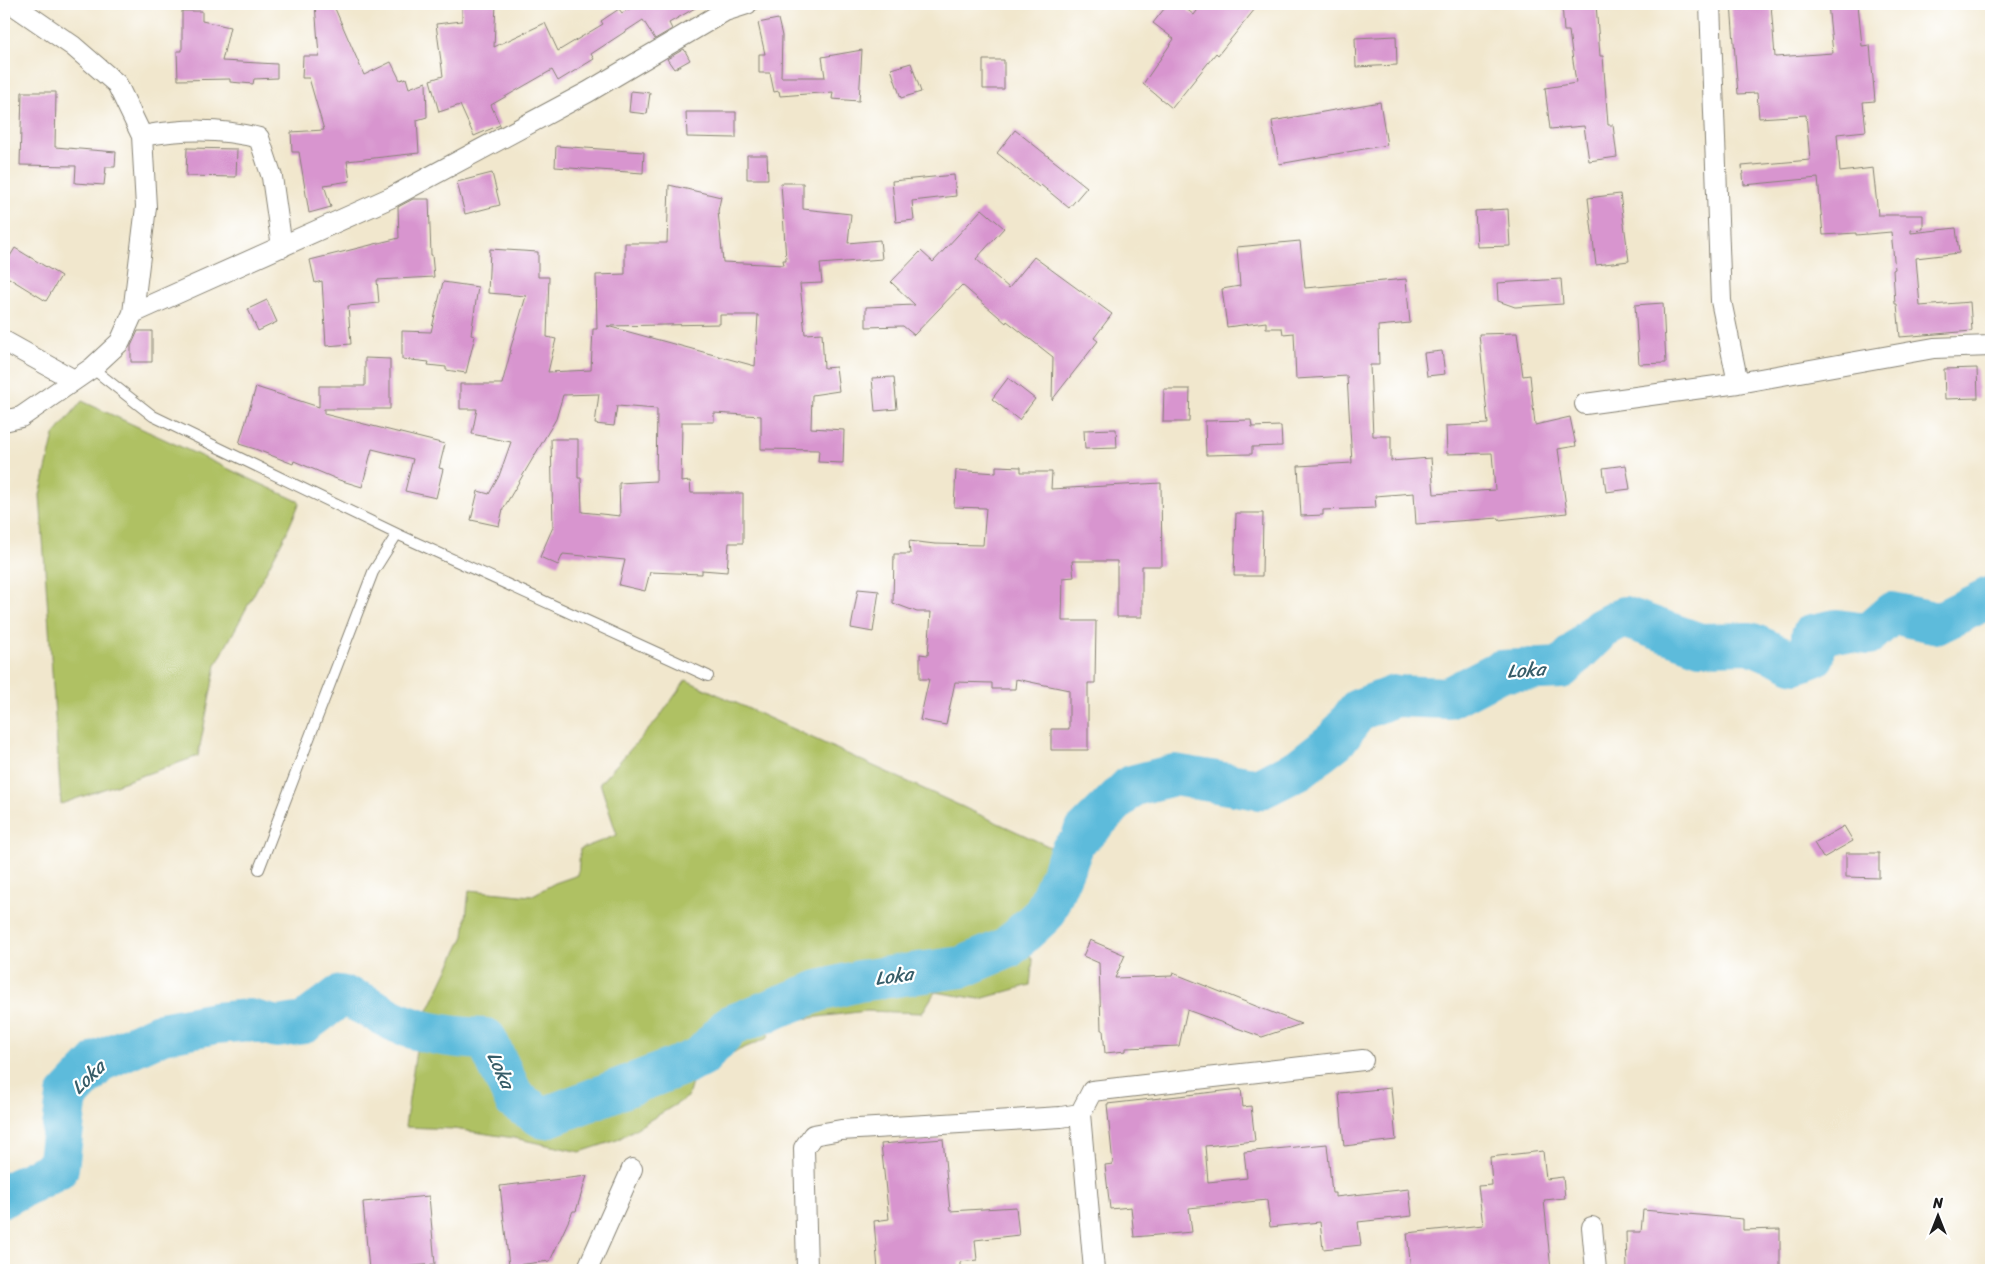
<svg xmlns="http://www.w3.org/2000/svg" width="1995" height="1274" font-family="Sriracha,sans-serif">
<rect width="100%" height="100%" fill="#fff"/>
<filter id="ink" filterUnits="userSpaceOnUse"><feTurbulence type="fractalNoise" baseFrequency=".02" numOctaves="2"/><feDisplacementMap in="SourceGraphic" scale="10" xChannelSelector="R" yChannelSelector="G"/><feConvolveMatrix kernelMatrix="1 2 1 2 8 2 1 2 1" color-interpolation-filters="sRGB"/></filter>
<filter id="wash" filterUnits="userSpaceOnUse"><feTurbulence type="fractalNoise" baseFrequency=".0096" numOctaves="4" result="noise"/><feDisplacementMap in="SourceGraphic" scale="20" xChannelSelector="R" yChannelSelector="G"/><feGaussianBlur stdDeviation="1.12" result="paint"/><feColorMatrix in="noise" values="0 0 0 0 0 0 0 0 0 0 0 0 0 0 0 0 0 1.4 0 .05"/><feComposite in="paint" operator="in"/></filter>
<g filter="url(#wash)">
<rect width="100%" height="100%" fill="#f1e7cd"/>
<!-- green -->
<path fill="#afc164" stroke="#666e40" d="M 82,401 L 300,502 L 286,534 L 216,665 L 198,756 L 61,804 L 40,495 L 54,435 Z
M 686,680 L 1059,851 L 1044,890 L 1020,935 L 1033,961 L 1030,985 L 980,999 L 935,992 L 922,1013 L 866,1011 L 770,1023 L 768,1038 L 696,1068 L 688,1097 L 617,1140 L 580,1152 L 514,1138 L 454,1129 L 405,1127 L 419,1029 L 464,936 L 469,890 L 531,896 L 555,883 L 578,875 L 580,849 L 617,835 L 600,783 L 658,719 Z"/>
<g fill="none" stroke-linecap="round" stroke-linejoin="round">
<!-- river -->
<path stroke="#5dbbdb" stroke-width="42" d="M 1083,834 L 1131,786 L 1174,775 L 1259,789 L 1299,769 L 1337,739 L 1358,710 L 1395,696 L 1448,698 L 1500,671 L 1561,668 L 1601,629 L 1624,617 L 1700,644 L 1750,643 L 1796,663 L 1814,656 L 1812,635 L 1836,630 L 1868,634 L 1892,613 L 1938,623 L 1991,597
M 4,1196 L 58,1168 L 67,1096 L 100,1061 L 162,1033 L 215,1023 L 250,1020 L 277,1027 L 304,1023 L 340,996 C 365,1001 378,1014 399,1023 C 427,1035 457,1038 486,1039 L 515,1100 L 544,1118 L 700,1058 L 730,1026 L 819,991 L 859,981 L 962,967 L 1007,948 L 1044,914 L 1071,851"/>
</g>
<g id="blocks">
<!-- building -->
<path fill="#d895cf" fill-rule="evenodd" d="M 315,4 L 333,4 L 364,75 L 391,62 L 400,80 L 406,78 L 409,88 L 426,82 L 427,117 L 417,120 L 419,153 L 347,161 L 350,181 L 324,185 L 331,207 L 309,213 L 299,152 L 292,152 L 291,132 L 324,130 L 309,78 L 302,78 L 303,56 L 319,56 Z
M 462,4 L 496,4 L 494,47 L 545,23 L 558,51 L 603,24 L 601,21 L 619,9 L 622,13 L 638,4 L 645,5 L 648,4 L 702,4 L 669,23 L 672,29 L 655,39 L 643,20 L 591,54 L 594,59 L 558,81 L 552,70 L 491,105 L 500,125 L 474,136 L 460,105 L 439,112 L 430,80 L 443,76 L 436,24 L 462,21 Z
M 1168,4 L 1180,4 L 1194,15 L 1202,4 L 1259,4 L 1218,55 L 1216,53 L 1172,108 L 1143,84 L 1174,39 L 1153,23 Z
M 1562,4 L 1596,4 L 1600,56 L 1603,56 L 1608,125 L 1613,125 L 1617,157 L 1589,161 L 1584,126 L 1550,129 L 1545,88 L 1576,83 L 1569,31 L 1564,31 Z
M 1731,4 L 1771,4 L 1775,57 L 1833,53 L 1828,4 L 1858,4 L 1862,46 L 1870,45 L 1875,101 L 1863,102 L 1866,131 L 1837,134 L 1840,172 L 1873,168 L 1878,215 L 1923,215 L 1923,229 L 1911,230 L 1911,233 L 1956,228 L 1959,253 L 1916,258 L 1920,306 L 1970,302 L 1972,331 L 1900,337 L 1897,304 L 1895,304 L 1893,270 L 1895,269 L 1891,232 L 1856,235 L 1856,233 L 1823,235 L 1818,178 L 1744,185 L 1742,166 L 1810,160 L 1806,115 L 1759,118 L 1757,93 L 1738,94 Z
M 182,11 L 202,11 L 202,21 L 230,27 L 222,61 L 277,64 L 277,78 L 254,79 L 253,84 L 230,82 L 230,79 L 178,80 L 177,51 L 182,51 Z
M 778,19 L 782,36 L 781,77 L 825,77 L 822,57 L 862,50 L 859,101 L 832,99 L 833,92 L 780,96 L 779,91 L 774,92 L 770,73 L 759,73 L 759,54 L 765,54 L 758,23 Z
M 1396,36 L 1397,65 L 1356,67 L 1355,38 Z
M 684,49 L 690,60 L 674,69 L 667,59 Z
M 983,60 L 1004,60 L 1004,89 L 983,89 Z
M 911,63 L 921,92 L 901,98 L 891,69 Z
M 631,91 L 650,93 L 647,114 L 629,112 Z
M 22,92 L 56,92 L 55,147 L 116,152 L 115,167 L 106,167 L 104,185 L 75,183 L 76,166 L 20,165 Z
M 1380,102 L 1387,145 L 1279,164 L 1272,121 Z
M 686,112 L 736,112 L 736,138 L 687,137 Z
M 1015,130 L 1087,187 L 1069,208 L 1041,185 L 1039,187 L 997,153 Z
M 556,146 L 644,152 L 643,173 L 555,167 Z
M 187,148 L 237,149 L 236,177 L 186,176 Z
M 747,155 L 767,155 L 768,179 L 747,179 Z
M 492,173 L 500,205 L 465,214 L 457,182 Z
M 954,175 L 956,196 L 912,201 L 914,220 L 896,222 L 892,181 Z
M 781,183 L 803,183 L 803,209 L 851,214 L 848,243 L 880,240 L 882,259 L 820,264 L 822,283 L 800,284 L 805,334 L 822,333 L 824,368 L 836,367 L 839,391 L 812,395 L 811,428 L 844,430 L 843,463 L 818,462 L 819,450 L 761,449 L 761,416 L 714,413 L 714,422 L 682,422 L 681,482 L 690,481 L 691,493 L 743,493 L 743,543 L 729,543 L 727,572 L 702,570 L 702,574 L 650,572 L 645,591 L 619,585 L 625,560 L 563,554 L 558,565 L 540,557 L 553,527 L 551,439 L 578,439 L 578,478 L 581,478 L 582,512 L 620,516 L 619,483 L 656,481 L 657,409 L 617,406 L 614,426 L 595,424 L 599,394 L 563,395 L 556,419 L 503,509 L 499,526 L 471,520 L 478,491 L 489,494 L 499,476 L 511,442 L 472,434 L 477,409 L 460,409 L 460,384 L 502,384 L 511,350 L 510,350 L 526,296 L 488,293 L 490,249 L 538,252 L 538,277 L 549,277 L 547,337 L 556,339 L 548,372 L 591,370 L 593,329 L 597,329 L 596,275 L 625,274 L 625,243 L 667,243 L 669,185 L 721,197 L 718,211 L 723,262 L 784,265 L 783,260 L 786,260 ZM 720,315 L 758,315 L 755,366 L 607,326 L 720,324 Z
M 1620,194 L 1629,261 L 1596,265 L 1588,198 Z
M 413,199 L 429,199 L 431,255 L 432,255 L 434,277 L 377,280 L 379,303 L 348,306 L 351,344 L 326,346 L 322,281 L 315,283 L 310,260 L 399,238 L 398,207 Z
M 982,209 L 1004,228 L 976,259 L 1009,288 L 1034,257 L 1112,314 L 1094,338 L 1098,341 L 1052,400 L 1053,357 L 1007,321 L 1006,323 L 962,285 L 914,335 L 903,326 L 866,327 L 866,307 L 915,305 L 891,282 L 921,251 L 933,262 Z
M 1508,209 L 1510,246 L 1477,247 L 1475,211 Z
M 1300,241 L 1305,288 L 1406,279 L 1410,323 L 1378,326 L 1379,365 L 1370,365 L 1373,436 L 1391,436 L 1391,461 L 1431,458 L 1434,494 L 1495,490 L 1492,453 L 1447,454 L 1446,426 L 1488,424 L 1479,334 L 1517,333 L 1523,376 L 1530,375 L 1535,425 L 1570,417 L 1576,446 L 1558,449 L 1567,513 L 1499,520 L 1499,518 L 1416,524 L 1414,493 L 1375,496 L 1376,508 L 1323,510 L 1323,515 L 1301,516 L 1298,466 L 1352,463 L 1347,376 L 1296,379 L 1294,333 L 1283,334 L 1282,328 L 1266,328 L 1266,322 L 1227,327 L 1222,289 L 1240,286 L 1237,247 Z
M 15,248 L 61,276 L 46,301 L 4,275 L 4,266 Z
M 1561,279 L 1563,304 L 1515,307 L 1498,301 L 1497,283 Z
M 443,282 L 478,287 L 471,335 L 475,336 L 466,373 L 446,370 L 446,367 L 428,365 L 429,362 L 402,359 L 402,331 L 431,332 Z
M 267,300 L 277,322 L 258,331 L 248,309 Z
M 1663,303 L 1666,363 L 1639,364 L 1635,305 Z
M 138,331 L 152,331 L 152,362 L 131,362 L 131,346 Z
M 1442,351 L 1445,374 L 1427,376 L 1424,353 Z
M 365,358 L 390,359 L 390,409 L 324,409 L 324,414 L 445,444 L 439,468 L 443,469 L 436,498 L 405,491 L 413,459 L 372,449 L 362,487 L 339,480 L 294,461 L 293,464 L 255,449 L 239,444 L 256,387 L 319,407 L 319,386 L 365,386 Z
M 1977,368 L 1978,398 L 1945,399 L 1944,369 Z
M 894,377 L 897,409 L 875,411 L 872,378 Z
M 1008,378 L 1035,399 L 1019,420 L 992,399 Z
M 1164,389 L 1190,389 L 1189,422 L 1163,422 Z
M 1251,420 L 1252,427 L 1281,426 L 1282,446 L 1252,447 L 1252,454 L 1206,455 L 1205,421 Z
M 1116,429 L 1117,448 L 1085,449 L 1084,430 Z
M 1626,465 L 1630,489 L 1606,492 L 1603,468 Z
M 996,466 L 1021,467 L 1021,472 L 1052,472 L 1051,489 L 1161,483 L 1162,566 L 1142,566 L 1142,617 L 1117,617 L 1117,561 L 1072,561 L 1074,577 L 1063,578 L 1062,621 L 1096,621 L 1095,683 L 1088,683 L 1088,750 L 1051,750 L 1051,729 L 1069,729 L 1069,690 L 1016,679 L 1015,689 L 992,689 L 992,683 L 955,682 L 946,725 L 920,720 L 929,679 L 920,679 L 920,654 L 928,655 L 931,612 L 917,612 L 893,603 L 894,554 L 910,554 L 909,541 L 935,544 L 983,545 L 986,508 L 954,507 L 956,470 L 996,473 Z
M 1236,513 L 1263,513 L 1262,576 L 1234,576 Z
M 858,589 L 879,591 L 873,632 L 851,628 Z
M 1844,826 L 1853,841 L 1823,858 L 1814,843 Z
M 1846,853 L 1879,853 L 1879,878 L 1846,877 Z
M 1090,940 L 1125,955 L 1115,978 L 1172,976 L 1173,973 L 1301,1024 L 1262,1037 L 1187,1010 L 1179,1046 L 1126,1048 L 1126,1051 L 1105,1053 L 1103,1030 L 1101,1030 L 1099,963 L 1083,956 Z
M 1391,1088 L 1396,1140 L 1344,1146 L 1339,1093 Z
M 1241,1089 L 1243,1107 L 1251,1106 L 1255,1141 L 1205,1146 L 1208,1182 L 1247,1178 L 1244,1152 L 1327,1144 L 1332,1193 L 1335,1193 L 1335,1197 L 1409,1189 L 1412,1216 L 1358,1222 L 1361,1245 L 1323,1249 L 1320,1222 L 1270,1227 L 1267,1200 L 1189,1208 L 1192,1232 L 1134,1237 L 1131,1207 L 1110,1209 L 1105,1165 L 1113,1164 L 1107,1104 Z
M 943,1139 L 950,1211 L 1016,1207 L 1019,1235 L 975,1240 L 977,1260 L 960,1262 L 960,1270 L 878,1270 L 874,1221 L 889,1219 L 881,1144 Z
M 1543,1151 L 1546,1179 L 1563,1177 L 1565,1198 L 1544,1200 L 1551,1270 L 1411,1270 L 1407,1233 L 1483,1225 L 1478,1186 L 1492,1185 L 1490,1157 Z
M 587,1176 L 576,1211 L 573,1211 L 550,1261 L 509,1266 L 500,1186 Z
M 429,1196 L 435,1264 L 369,1270 L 363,1202 Z
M 1643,1210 L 1743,1219 L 1743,1230 L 1780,1229 L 1780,1270 L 1627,1270 L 1626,1232 L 1641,1232 Z"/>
</g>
</g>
<g filter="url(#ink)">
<use href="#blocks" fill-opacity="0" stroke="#868274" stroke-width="1"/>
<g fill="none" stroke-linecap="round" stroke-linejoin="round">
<!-- service casing -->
<g stroke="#868274" stroke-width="12">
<path id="service" d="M 92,368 L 153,416 L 397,534 L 373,572 L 259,869
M 397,534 L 708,676"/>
</g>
<!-- minor casing -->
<g stroke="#868274" stroke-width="22">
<path id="minor" d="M 1710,4 L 1721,301 L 1738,383
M 142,136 C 183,129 218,128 259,138 L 272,177 L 282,247
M 133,313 L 392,197 L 588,92 L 725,11 L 747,4
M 4,341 L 74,380
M 1585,404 L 1738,383 L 1934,348 L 1991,346
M 4,421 L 21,417 L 92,368 L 120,342 L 133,313 L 146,207 L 142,136 L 117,84 L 73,46 L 12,4
M 1592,1227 L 1596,1270
M 587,1270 L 632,1169
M 807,1270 L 804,1148 L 813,1135 L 841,1130 L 1061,1117 L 1080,1114
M 1094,1270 L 1080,1114 L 1092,1091 L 1363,1060"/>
</g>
<!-- service -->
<use href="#service" stroke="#fff" stroke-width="10"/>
<!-- minor -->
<use href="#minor" stroke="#fff" stroke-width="20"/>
</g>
</g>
<g text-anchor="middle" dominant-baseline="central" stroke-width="4.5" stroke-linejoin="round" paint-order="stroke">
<!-- water labels -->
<g font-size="19" font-style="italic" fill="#365c68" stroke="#fff">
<text transform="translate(1526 670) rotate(-4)">Loka</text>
<text transform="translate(894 976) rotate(-8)">Loka</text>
<text transform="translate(501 1070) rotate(65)">Loka</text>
<text transform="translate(88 1077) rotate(-44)">Loka</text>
</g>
</g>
<!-- margin -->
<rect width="1995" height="1274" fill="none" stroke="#fff" stroke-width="20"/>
<!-- north arrow -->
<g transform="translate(1938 1216)" stroke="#ffffff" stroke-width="4" paint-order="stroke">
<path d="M0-4L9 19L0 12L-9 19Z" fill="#1c1c1c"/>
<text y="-8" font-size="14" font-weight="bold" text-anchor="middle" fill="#1c1c1c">N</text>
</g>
</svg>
